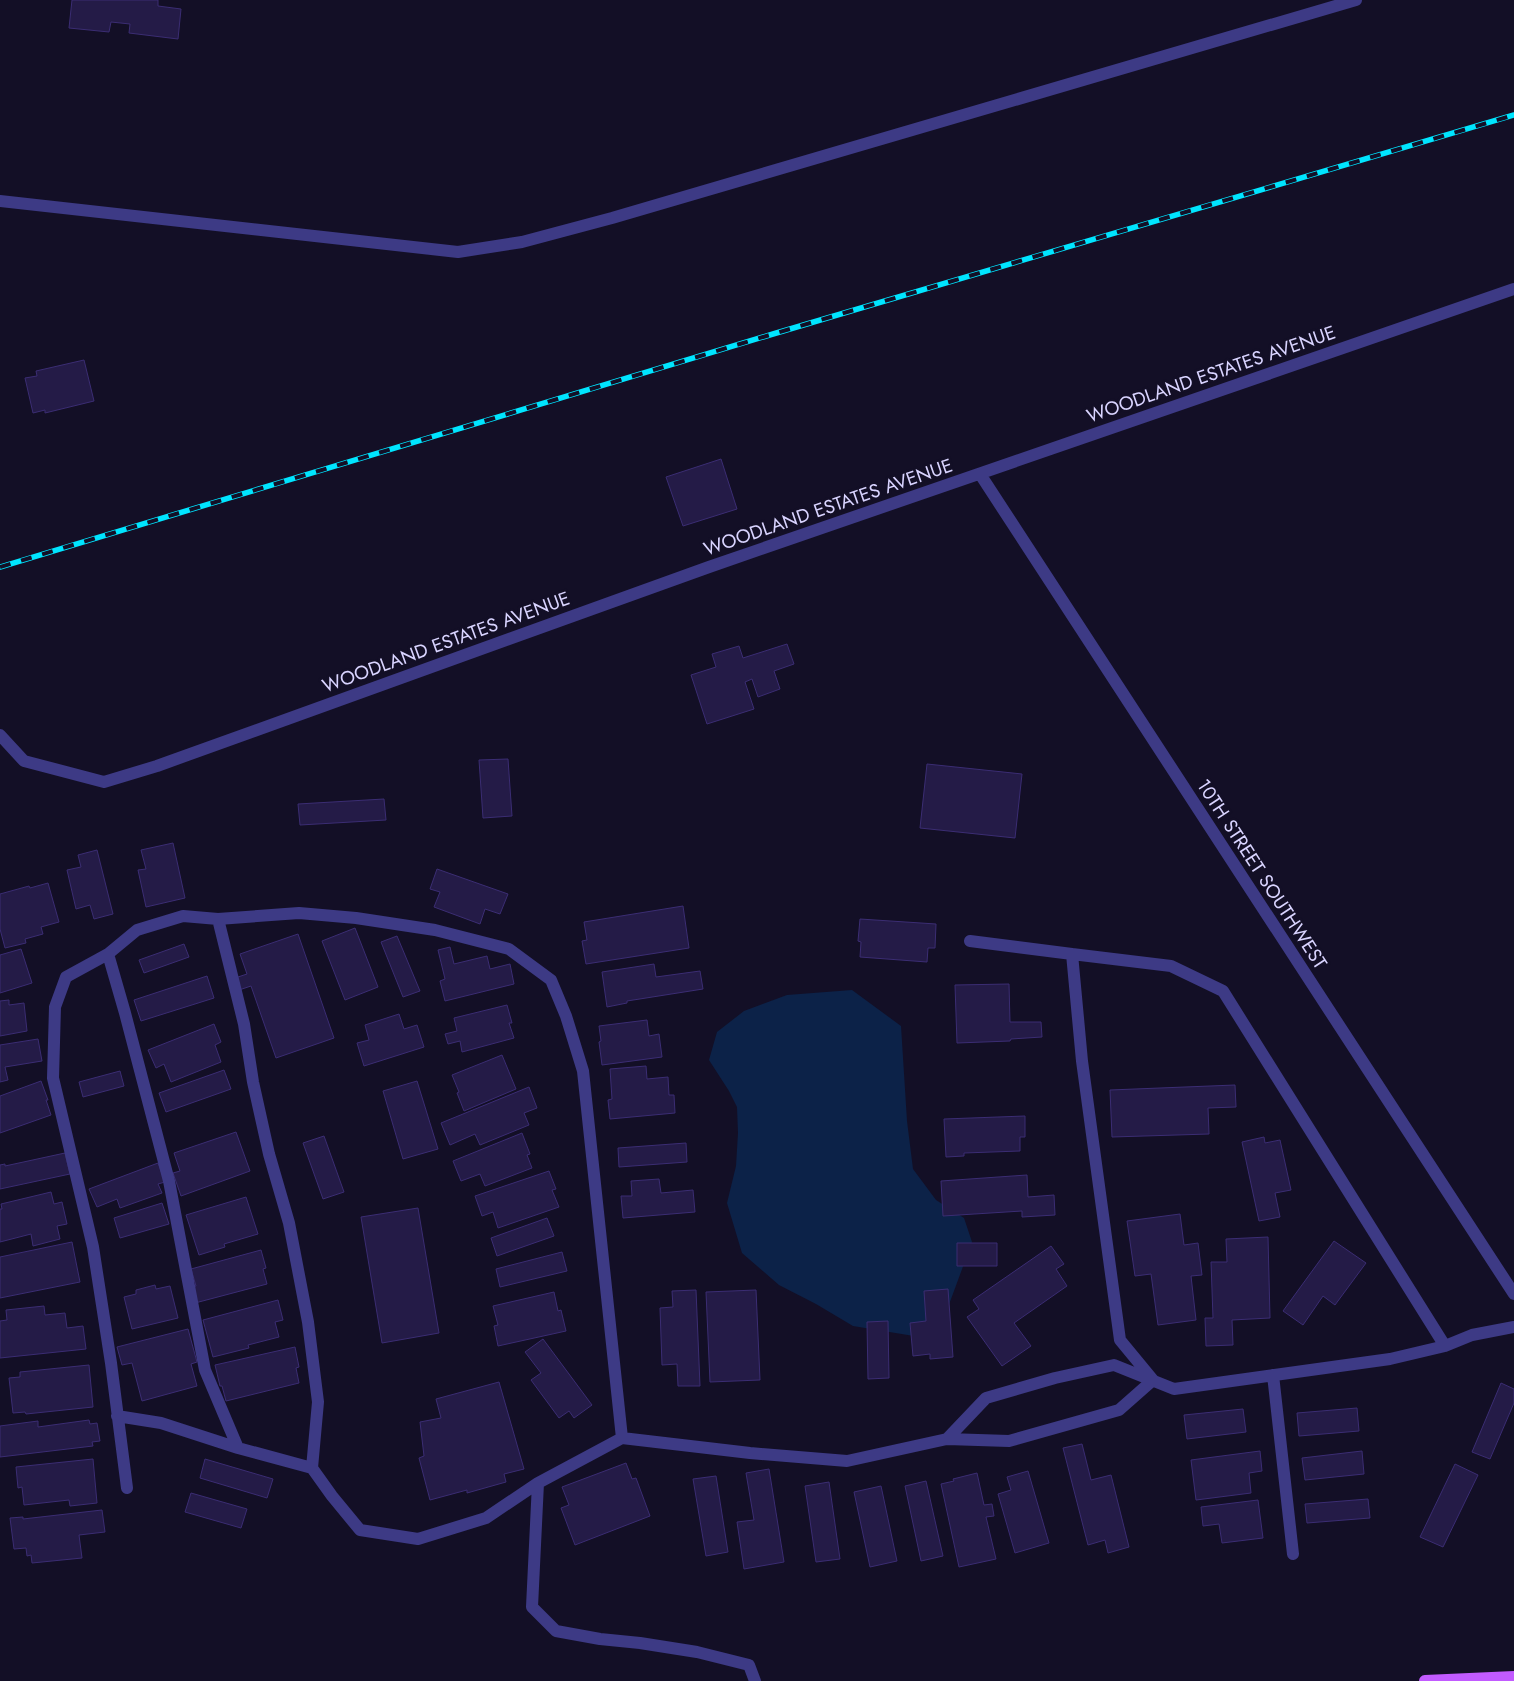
<svg xmlns="http://www.w3.org/2000/svg" width="1514" height="1681" font-family="Jost,sans-serif">
<rect width="100%" height="100%" fill="#130f26"/>
<!-- water -->
<path fill="#0c2248" d="M 852,990 L 901,1026 L 907,1121 L 913,1169 L 936,1200 L 964,1218 L 972,1242 L 940,1329 L 926,1338 L 853,1326 L 816,1304 L 779,1285 L 742,1253 L 727,1203 L 736,1166 L 738,1133 L 737,1107 L 729,1091 L 709,1060 L 717,1032 L 744,1011 L 787,995 Z"/>
<!-- building -->
<path fill="#241b47" stroke="#3b2d73" d="M 72,0 L 158,0 L 158,6 L 181,9 L 178,39 L 129,33 L 130,24 L 111,22 L 109,32 L 69,28 Z
M 84,360 L 94,401 L 45,413 L 45,410 L 33,413 L 25,378 L 37,376 L 36,371 Z
M 721,459 L 737,509 L 683,526 L 666,477 Z
M 787,644 L 794,664 L 774,671 L 780,689 L 758,697 L 752,679 L 745,682 L 754,709 L 707,724 L 691,675 L 716,667 L 712,654 L 739,646 L 743,658 Z
M 508,759 L 512,816 L 483,818 L 479,760 Z
M 927,764 L 1022,774 L 1015,838 L 920,828 Z
M 384,799 L 386,820 L 300,825 L 298,804 Z
M 173,843 L 185,898 L 146,907 L 138,870 L 146,869 L 141,850 Z
M 97,850 L 113,914 L 94,919 L 90,905 L 76,909 L 67,870 L 81,867 L 78,855 Z
M 437,869 L 508,894 L 500,914 L 485,909 L 480,924 L 434,907 L 440,892 L 430,889 Z
M 48,883 L 59,922 L 41,927 L 43,934 L 25,939 L 26,943 L 5,948 L 0,929 L 0,894 L 29,886 L 30,888 Z
M 683,906 L 689,948 L 586,964 L 582,941 L 587,940 L 584,922 Z
M 860,919 L 936,924 L 935,948 L 928,948 L 927,962 L 860,957 L 861,942 L 858,941 Z
M 355,928 L 378,987 L 345,1000 L 322,941 Z
M 298,934 L 334,1038 L 276,1058 L 251,986 L 239,990 L 235,978 L 247,974 L 240,954 Z
M 397,936 L 420,991 L 403,997 L 381,942 Z
M 184,944 L 189,957 L 144,973 L 139,960 Z
M 450,947 L 454,964 L 487,956 L 490,969 L 510,964 L 514,984 L 445,1001 L 440,981 L 445,979 L 438,950 Z
M 21,949 L 32,983 L 0,993 L 0,955 Z
M 654,964 L 656,977 L 700,971 L 703,989 L 627,1001 L 627,1003 L 607,1007 L 602,972 Z
M 207,976 L 214,998 L 141,1021 L 134,1000 Z
M 1009,984 L 1010,1022 L 1041,1022 L 1042,1037 L 1011,1039 L 1010,1041 L 957,1043 L 955,985 Z
M 9,1000 L 9,1005 L 24,1003 L 27,1031 L 0,1036 L 0,1001 Z
M 507,1005 L 512,1023 L 509,1023 L 514,1038 L 462,1052 L 460,1041 L 448,1044 L 445,1034 L 457,1031 L 454,1018 Z
M 399,1014 L 404,1029 L 417,1025 L 424,1047 L 364,1066 L 357,1043 L 369,1040 L 365,1025 Z
M 647,1020 L 649,1036 L 659,1034 L 662,1057 L 602,1065 L 599,1042 L 601,1041 L 599,1026 Z
M 214,1024 L 221,1042 L 215,1045 L 221,1062 L 171,1082 L 164,1064 L 156,1068 L 148,1050 Z
M 38,1039 L 42,1061 L 5,1067 L 8,1080 L 0,1082 L 0,1045 Z
M 502,1055 L 516,1089 L 464,1111 L 457,1093 L 459,1092 L 452,1075 Z
M 646,1066 L 647,1079 L 668,1077 L 669,1095 L 674,1095 L 675,1113 L 610,1119 L 608,1100 L 612,1099 L 610,1069 Z
M 224,1070 L 231,1089 L 166,1112 L 159,1093 Z
M 120,1071 L 124,1086 L 83,1097 L 79,1082 Z
M 41,1081 L 48,1100 L 46,1100 L 51,1115 L 0,1133 L 0,1096 Z
M 417,1081 L 438,1149 L 403,1159 L 383,1091 Z
M 1235,1085 L 1236,1107 L 1208,1108 L 1209,1134 L 1112,1137 L 1110,1090 Z
M 529,1087 L 537,1108 L 524,1113 L 529,1125 L 480,1145 L 475,1134 L 450,1145 L 441,1123 Z
M 1025,1116 L 1025,1137 L 1020,1137 L 1020,1151 L 964,1153 L 964,1156 L 946,1157 L 944,1119 Z
M 236,1132 L 250,1171 L 181,1196 L 173,1173 L 180,1171 L 174,1153 Z
M 522,1133 L 530,1154 L 527,1155 L 532,1168 L 485,1186 L 480,1174 L 461,1181 L 453,1161 Z
M 324,1136 L 344,1192 L 323,1199 L 303,1143 Z
M 1264,1137 L 1265,1143 L 1280,1140 L 1291,1190 L 1275,1193 L 1280,1217 L 1259,1221 L 1242,1142 Z
M 686,1143 L 687,1162 L 619,1167 L 618,1148 Z
M 65,1153 L 70,1174 L 0,1189 L 0,1165 L 5,1164 L 5,1166 Z
M 158,1163 L 165,1182 L 158,1184 L 162,1193 L 120,1208 L 117,1199 L 97,1207 L 89,1189 Z
M 549,1171 L 556,1189 L 552,1190 L 559,1207 L 498,1228 L 493,1212 L 482,1216 L 475,1196 Z
M 1027,1175 L 1028,1197 L 1054,1195 L 1055,1215 L 1022,1217 L 1022,1211 L 943,1216 L 941,1181 Z
M 659,1179 L 661,1193 L 693,1190 L 695,1212 L 623,1218 L 621,1196 L 632,1196 L 631,1181 Z
M 51,1192 L 54,1204 L 62,1202 L 67,1224 L 57,1226 L 60,1239 L 33,1246 L 31,1234 L 0,1242 L 0,1209 L 2,1209 L 1,1204 Z
M 246,1197 L 258,1234 L 224,1244 L 225,1247 L 199,1255 L 186,1215 Z
M 162,1203 L 169,1224 L 120,1238 L 114,1218 Z
M 418,1208 L 439,1333 L 382,1343 L 361,1217 Z
M 1180,1214 L 1184,1245 L 1198,1243 L 1202,1275 L 1191,1276 L 1196,1320 L 1158,1325 L 1151,1274 L 1135,1276 L 1127,1221 Z
M 547,1218 L 554,1236 L 497,1256 L 491,1238 Z
M 1268,1237 L 1270,1318 L 1232,1320 L 1233,1345 L 1206,1346 L 1205,1318 L 1213,1318 L 1211,1262 L 1227,1262 L 1226,1239 Z
M 1334,1241 L 1366,1263 L 1335,1305 L 1323,1296 L 1303,1325 L 1283,1311 Z
M 72,1242 L 80,1282 L 0,1298 L 0,1257 Z
M 957,1243 L 997,1243 L 997,1266 L 957,1266 Z
M 1051,1246 L 1064,1264 L 1056,1269 L 1067,1286 L 1014,1323 L 1031,1346 L 1002,1366 L 967,1317 L 979,1309 L 973,1300 Z
M 261,1250 L 266,1268 L 263,1269 L 267,1284 L 195,1303 L 190,1287 L 196,1286 L 191,1269 Z
M 562,1252 L 567,1271 L 500,1287 L 496,1269 Z
M 155,1285 L 156,1289 L 170,1286 L 178,1318 L 132,1329 L 124,1297 L 136,1294 L 136,1290 Z
M 948,1289 L 953,1357 L 930,1359 L 930,1354 L 913,1356 L 910,1323 L 926,1321 L 924,1291 Z
M 696,1290 L 700,1386 L 678,1386 L 677,1364 L 662,1365 L 660,1308 L 673,1307 L 672,1291 Z
M 756,1290 L 760,1380 L 710,1382 L 706,1292 Z
M 554,1292 L 558,1311 L 561,1310 L 566,1331 L 498,1346 L 494,1326 L 498,1325 L 493,1306 Z
M 278,1300 L 283,1320 L 275,1322 L 279,1337 L 248,1345 L 249,1348 L 213,1357 L 203,1320 Z
M 44,1306 L 45,1315 L 65,1313 L 67,1328 L 83,1326 L 86,1349 L 0,1358 L 0,1321 L 7,1320 L 6,1310 Z
M 888,1321 L 889,1378 L 868,1379 L 867,1322 Z
M 188,1329 L 197,1362 L 191,1364 L 197,1386 L 142,1401 L 132,1363 L 122,1365 L 117,1347 Z
M 543,1339 L 592,1405 L 574,1418 L 569,1411 L 559,1418 L 531,1380 L 541,1373 L 525,1352 Z
M 295,1347 L 299,1367 L 296,1368 L 299,1383 L 226,1401 L 222,1386 L 220,1386 L 215,1365 Z
M 89,1365 L 93,1407 L 26,1414 L 25,1412 L 13,1413 L 9,1378 L 20,1377 L 20,1372 Z
M 499,1382 L 524,1469 L 504,1474 L 506,1482 L 467,1493 L 467,1490 L 430,1500 L 419,1458 L 424,1456 L 420,1422 L 441,1418 L 436,1399 Z
M 1501,1383 L 1514,1389 L 1514,1403 L 1490,1459 L 1472,1452 Z
M 1357,1408 L 1359,1431 L 1299,1436 L 1297,1413 Z
M 1243,1409 L 1246,1432 L 1187,1439 L 1184,1415 Z
M 89,1420 L 90,1424 L 97,1423 L 100,1441 L 92,1442 L 93,1446 L 0,1457 L 0,1426 L 38,1421 L 38,1427 Z
M 1082,1444 L 1091,1480 L 1111,1475 L 1129,1547 L 1108,1553 L 1105,1540 L 1088,1545 L 1063,1448 Z
M 1260,1451 L 1262,1471 L 1249,1473 L 1251,1493 L 1196,1500 L 1191,1460 Z
M 1362,1451 L 1364,1474 L 1305,1480 L 1302,1458 Z
M 93,1459 L 97,1503 L 70,1506 L 69,1500 L 24,1505 L 22,1487 L 18,1488 L 16,1467 Z
M 205,1459 L 273,1479 L 267,1498 L 200,1478 Z
M 626,1463 L 632,1479 L 636,1478 L 650,1516 L 575,1545 L 561,1508 L 569,1505 L 562,1487 Z
M 1455,1464 L 1478,1475 L 1443,1547 L 1420,1537 Z
M 769,1469 L 784,1562 L 744,1569 L 737,1522 L 754,1520 L 746,1473 Z
M 1028,1471 L 1049,1543 L 1015,1553 L 998,1494 L 1011,1490 L 1007,1477 Z
M 977,1473 L 984,1505 L 992,1504 L 994,1516 L 986,1517 L 996,1559 L 959,1567 L 941,1484 L 954,1481 L 953,1479 Z
M 716,1476 L 728,1552 L 706,1556 L 693,1479 Z
M 926,1481 L 943,1556 L 921,1561 L 905,1486 Z
M 829,1482 L 840,1559 L 816,1562 L 805,1486 Z
M 881,1486 L 897,1561 L 870,1567 L 854,1492 Z
M 191,1493 L 247,1509 L 241,1528 L 185,1512 Z
M 1368,1499 L 1370,1518 L 1307,1523 L 1305,1504 Z
M 1258,1500 L 1263,1538 L 1222,1543 L 1219,1524 L 1203,1526 L 1201,1507 Z
M 102,1510 L 105,1532 L 79,1535 L 82,1558 L 32,1563 L 31,1555 L 27,1556 L 26,1548 L 14,1549 L 10,1518 L 23,1517 L 23,1519 Z"/>
<g fill="none" stroke-linecap="round" stroke-linejoin="round">
<!-- service -->
<path stroke="#3d3a85" stroke-width="12" d="M 0,201 L 458,252 L 522,242 L 612,218 L 1356,0
M 218,919 L 244,1024 L 253,1082 L 269,1154 L 289,1223 L 308,1322 L 318,1402 L 312,1468
M 108,954 L 125,1013 L 169,1181 L 205,1370 L 238,1448
M 1072,954 L 1171,966 L 1223,991 L 1445,1346
M 1273,1375 L 1293,1554
M 117,1416 L 161,1423 L 238,1448 L 312,1468 L 332,1496 L 360,1530 L 418,1539 L 486,1518 L 538,1483 L 622,1438
M 947,1439 L 1009,1441 L 1119,1410 L 1153,1380 L 1120,1340 L 1082,1061 L 1072,954 L 970,941
M 538,1483 L 532,1607 L 556,1631 L 600,1639 L 640,1643 L 697,1652 L 749,1665 L 755,1681
M 127,1488 L 111,1363 L 93,1247 L 53,1078 L 55,1007 L 66,977 L 108,954 L 137,930 L 183,916 L 218,919 L 299,913 L 356,918 L 435,930 L 509,949 L 551,980 L 566,1016 L 583,1071 L 622,1438 L 750,1453 L 847,1461 L 947,1439 L 986,1398 L 1055,1378 L 1114,1365 L 1174,1389 L 1390,1359 L 1445,1346 L 1472,1335 L 1514,1327"/>
<!-- minor -->
<path stroke="#3d3a85" stroke-width="12" d="M 980,474 L 1514,1294
M 0,735 L 24,761 L 104,782 L 157,766 L 709,567 L 1514,289"/>
<!-- primary -->
<path stroke="#c25bff" stroke-width="12" d="M 1425,1681 L 1514,1677"/>
<!-- rail casing -->
<g stroke="#00e5ff" stroke-width="5.5">
<path id="rail" d="M 0,567 L 773,334 L 1514,115"/>
</g>
<!-- rail -->
<use href="#rail" stroke="#130f26" stroke-width="4" stroke-dasharray="11" stroke-linecap="butt"/>
</g>
<g text-anchor="middle" dominant-baseline="central" stroke-width="5" stroke-linejoin="round" paint-order="stroke">
<!-- street labels -->
<g font-size="19" fill="#d9d4ff" stroke="#130f26">
<text transform="translate(1211 374) rotate(-19)">WOODLAND ESTATES AVENUE</text>
<text transform="translate(828 507) rotate(-19)">WOODLAND ESTATES AVENUE</text>
<text transform="translate(446 642) rotate(-20)">WOODLAND ESTATES AVENUE</text>
<text transform="translate(1262 874) rotate(57)">10TH STREET SOUTHWEST</text>
</g>
</g>
</svg>
